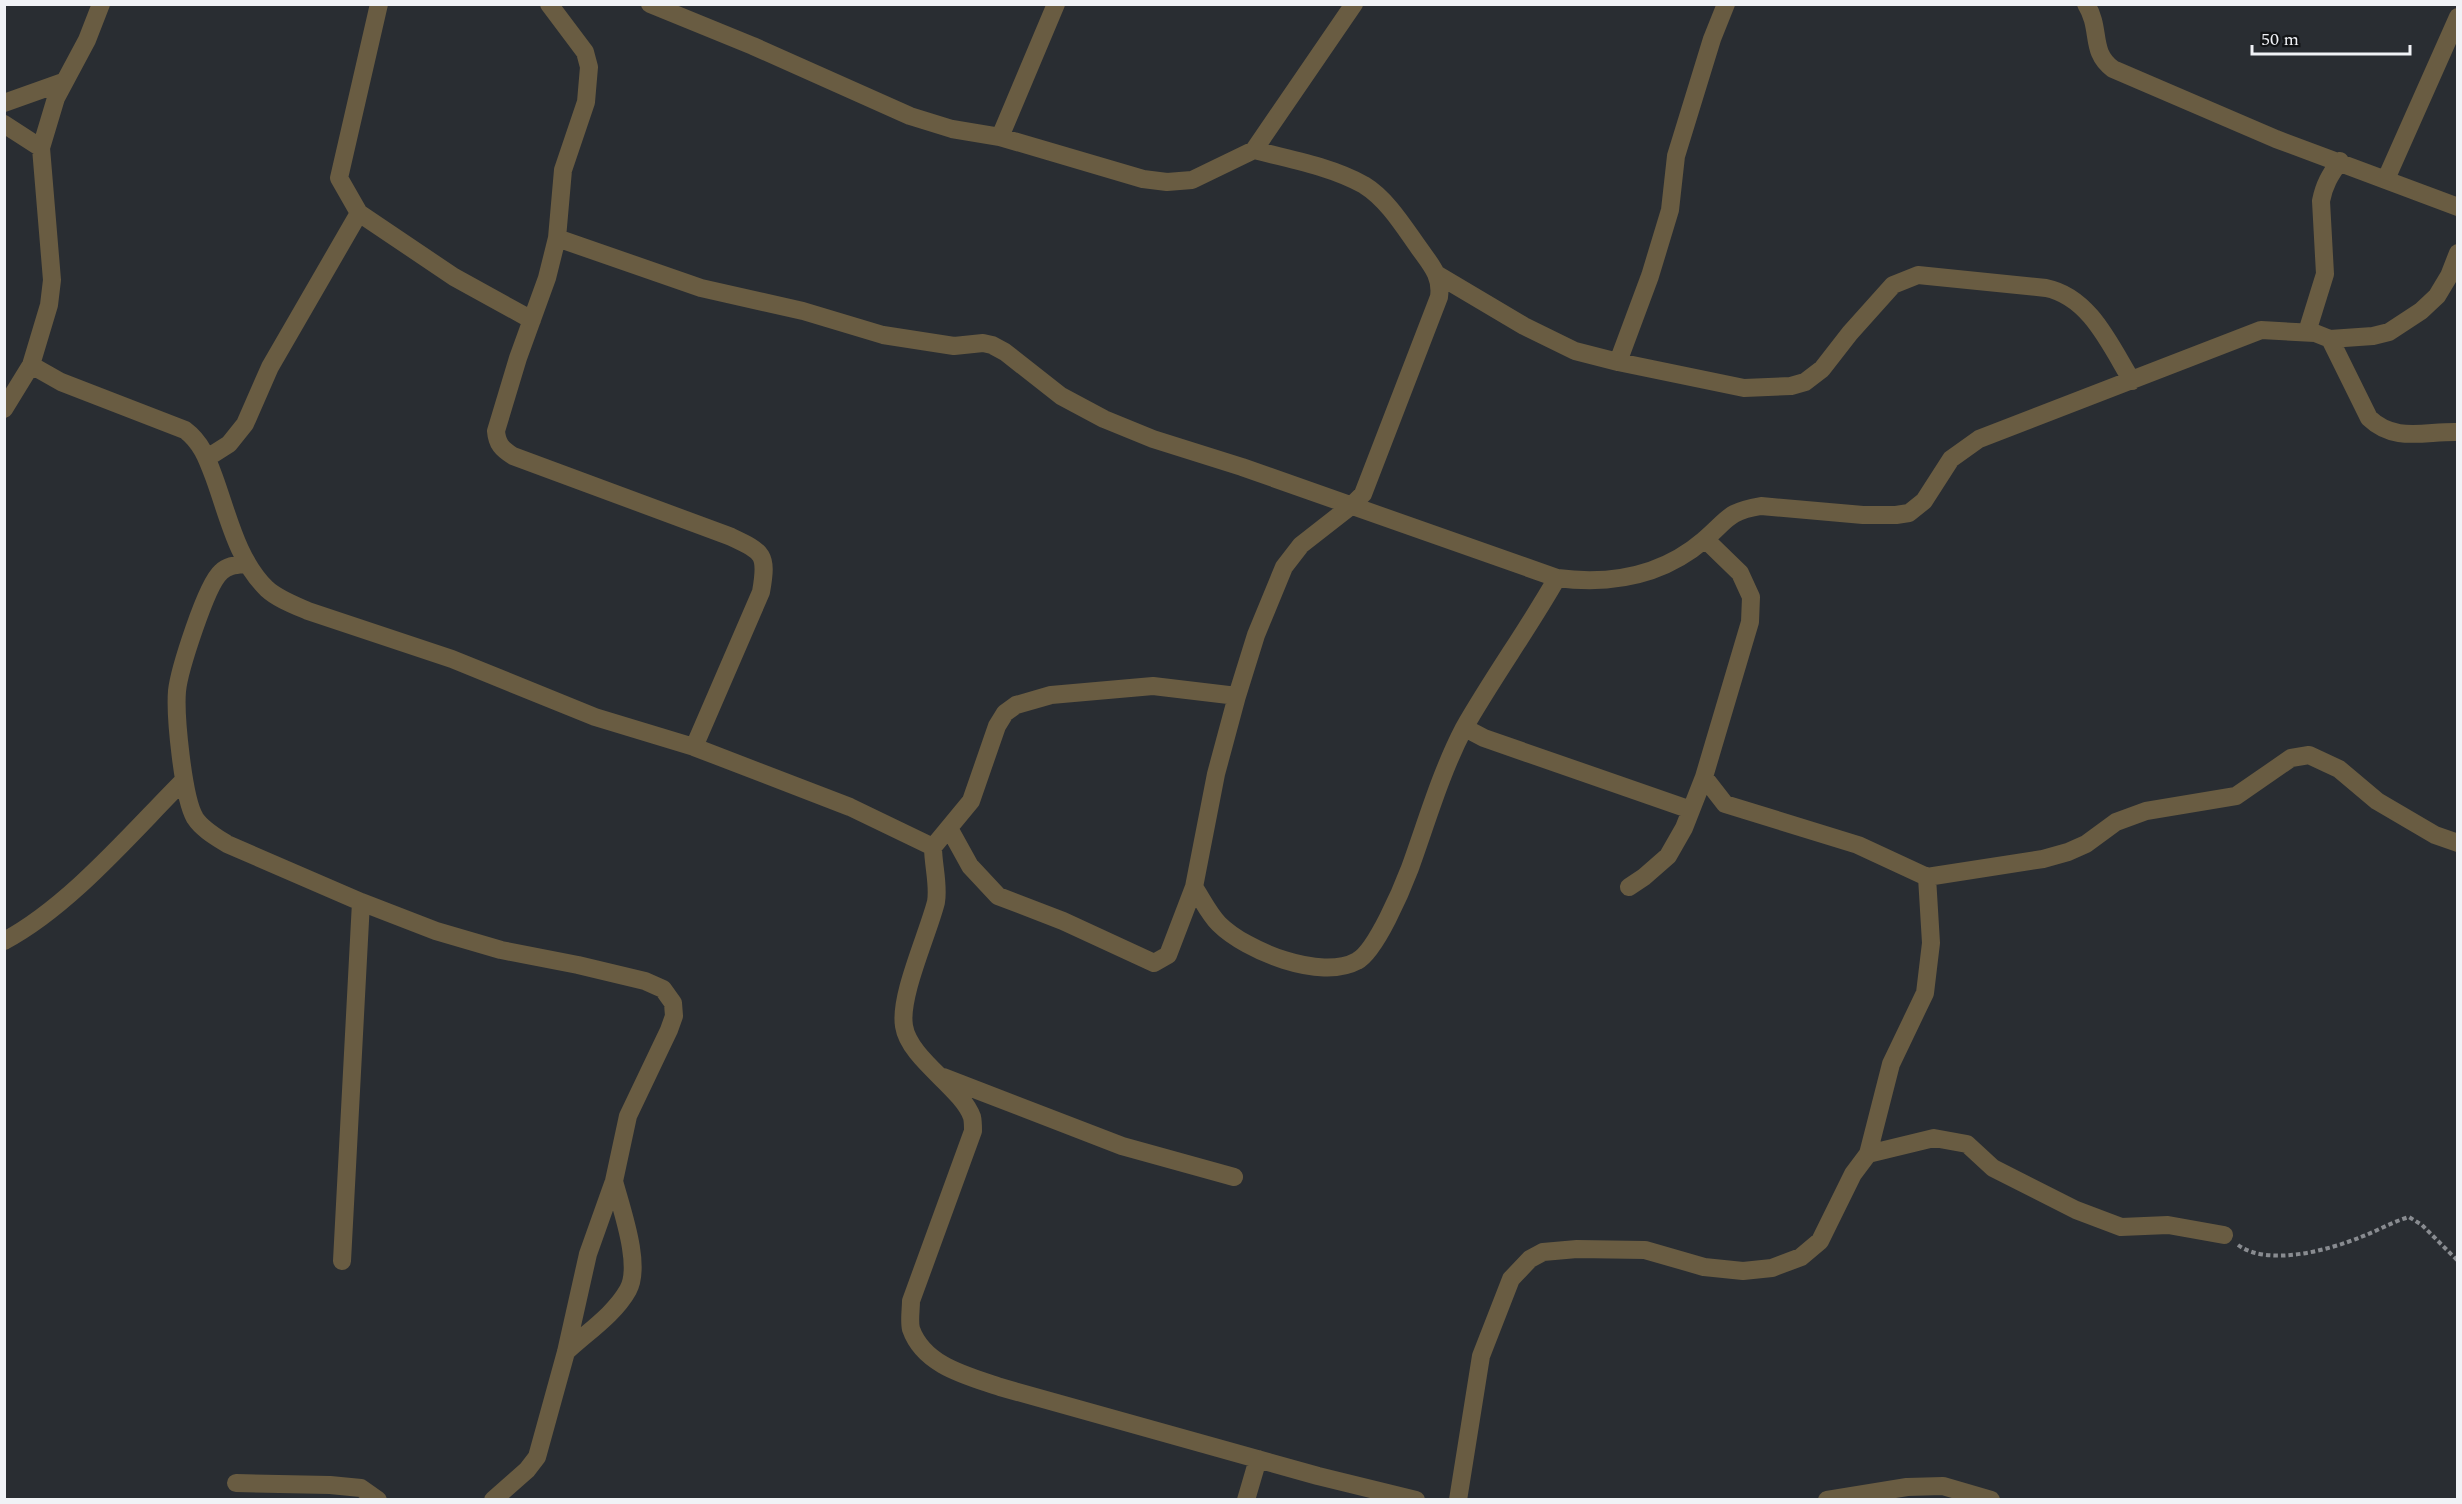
<svg xmlns="http://www.w3.org/2000/svg" width="2462" height="1504" font-family="Spectral,serif">
<rect width="100%" height="100%" fill="#292d32"/>
<g fill="none" stroke-linecap="round" stroke-linejoin="round">
<!-- path -->
<path stroke="#888b90" stroke-width="4" stroke-dasharray="4.5 3" stroke-linecap="butt" d="M 2238,1245 C 2268,1267 2329,1250 2361,1237 C 2377,1231 2392,1222 2409,1217 L 2422,1225 L 2458,1261"/>
<!-- minor -->
<path stroke="#695c42" stroke-width="18" d="M 101,4 L 87,40 L 56,98 L 41,148 L 52,280 L 49,305 L 31,365 L 61,382 L 185,430 C 201,442 207,458 214,477 C 228,515 237,560 267,589 C 278,599 294,605 308,611 L 452,659 L 595,717 L 694,747 L 850,807 L 933,847
M 379,4 L 339,178 L 359,213 L 454,277 L 532,320
M 549,4 L 585,52 L 589,67 L 586,102 L 563,170 L 557,238 L 547,278 L 518,358 L 496,431 C 497,444 502,449 513,456 L 729,536 C 763,552 768,553 761,592 L 694,747
M 650,4 L 753,46 L 910,116 L 952,129 L 1000,137 L 1143,179 L 1167,182 L 1192,180 L 1254,150 L 1354,4
M 2086,4 C 2102,30 2089,51 2113,69 L 2276,139 L 2458,207
M 4,103 L 63,82
M 4,124 L 41,148
M 1000,137 L 1056,4
M 2386,179 L 2458,17
M 557,238 L 701,288 L 803,311 L 883,335 L 954,346 L 983,343 L 992,345 L 1005,352 L 1061,396 L 1104,419 L 1153,439 L 1242,467 L 1557,578
M 1438,275 L 1524,326 L 1575,351 L 1618,362 L 1744,388 L 1791,386 L 1805,382 L 1822,369 L 1850,333 L 1893,285 L 1918,275 L 2046,288 C 2090,297 2110,345 2132,381
M 2307,332 L 2325,274 L 2321,201 C 2324,185 2330,175 2340,161
M 2330,339 L 2369,418 C 2395,443 2425,431 2458,432
M 1618,362 L 1650,276 L 1670,210 L 1676,156 L 1712,39 L 1726,4
M 4,409 L 31,365
M 207,458 L 229,444 L 245,424 L 270,367 L 359,213
M 246,564 C 237,565 228,565 221,572 C 206,585 179,671 177,691 C 175,716 183,798 195,818 C 202,829 216,837 227,844 L 361,902 L 436,931 L 501,950 L 578,965 L 645,981 L 663,989 L 673,1003 L 674,1016 L 669,1030 L 628,1116 L 614,1181 L 588,1254 L 566,1352 L 537,1457 L 527,1470 L 493,1500
M 1237,696 L 1153,686 L 1051,695 L 1016,705 L 1005,713 L 997,726 L 971,801 L 933,847 C 933,865 939,885 936,902 C 928,934 899,996 904,1026 C 909,1059 962,1088 972,1117 C 973,1121 973,1127 973,1131 L 911,1301 C 911,1309 909,1321 911,1329 C 924,1366 968,1376 1000,1387 L 1318,1476 L 1416,1500
M 1465,728 L 1484,738 L 1691,810
M 1704,777 L 1725,804 L 1858,845 L 1927,877 L 2043,859 L 2068,852 L 2086,844 L 2116,822 L 2146,811 L 2236,796 L 2291,758 L 2309,755 L 2339,769 L 2377,801 L 2435,835 L 2458,843
M 949,828 L 970,866 L 998,896 L 1063,921 L 1154,963 L 1168,955 L 1194,887 L 1216,774 L 1237,696 L 1256,635 L 1284,567 L 1301,545 L 1351,506 L 1363,494 L 1439,297 C 1442,276 1431,265 1419,248 C 1404,227 1387,199 1364,185 C 1332,167 1290,159 1254,150
M 1194,887 C 1202,899 1209,914 1219,924 C 1246,951 1321,981 1357,961 C 1376,951 1402,889 1410,868 C 1427,821 1441,772 1464,728 C 1493,677 1528,629 1557,578 C 1611,585 1662,576 1704,540 C 1729,519 1726,512 1761,506 L 1863,515 L 1896,515 L 1909,513 L 1924,501 L 1951,459 L 1979,439 L 2261,330 L 2315,333 L 2330,339 L 2373,336 L 2389,332 L 2421,311 L 2437,296 L 2449,276 L 2458,253
M 1629,887 L 1644,877 L 1668,856 L 1684,828 L 1704,777 L 1750,622 L 1751,597 L 1740,573 L 1705,539
M 4,941 C 70,906 132,832 184,780
M 943,1077 L 1122,1146 L 1234,1177
M 1868,1154 L 1934,1138 L 1967,1144 L 1993,1168 L 2076,1210 L 2121,1227 L 2168,1225 L 2224,1235
M 342,1261 L 361,902
M 566,1352 C 586,1333 614,1315 628,1290 C 642,1265 621,1208 614,1181
M 236,1483 L 330,1485 L 361,1488 L 378,1500
M 1246,1500 L 1258,1459
M 1458,1500 L 1481,1356 L 1511,1279 L 1530,1259 L 1543,1252 L 1577,1249 L 1645,1250 L 1704,1267 L 1743,1271 L 1772,1268 L 1801,1257 L 1820,1241 L 1853,1174 L 1868,1154 L 1891,1064 L 1925,993 L 1931,943 L 1927,877
M 1827,1500 L 1907,1487 L 1943,1486 L 1991,1500"/>
</g>
<!-- border -->
<rect width="2462" height="1504" fill="none" stroke="#f0f2f6" stroke-width="12"/>
<!-- scale -->
<path d="M2252 45v9h158v-9" fill="none" stroke="#f0f2f6" stroke-width="3"/>
<text x="2261" y="45" font-size="18" fill="#f0f2f6" stroke="#131517" stroke-width="4.5" paint-order="stroke">50 m</text>
</svg>
